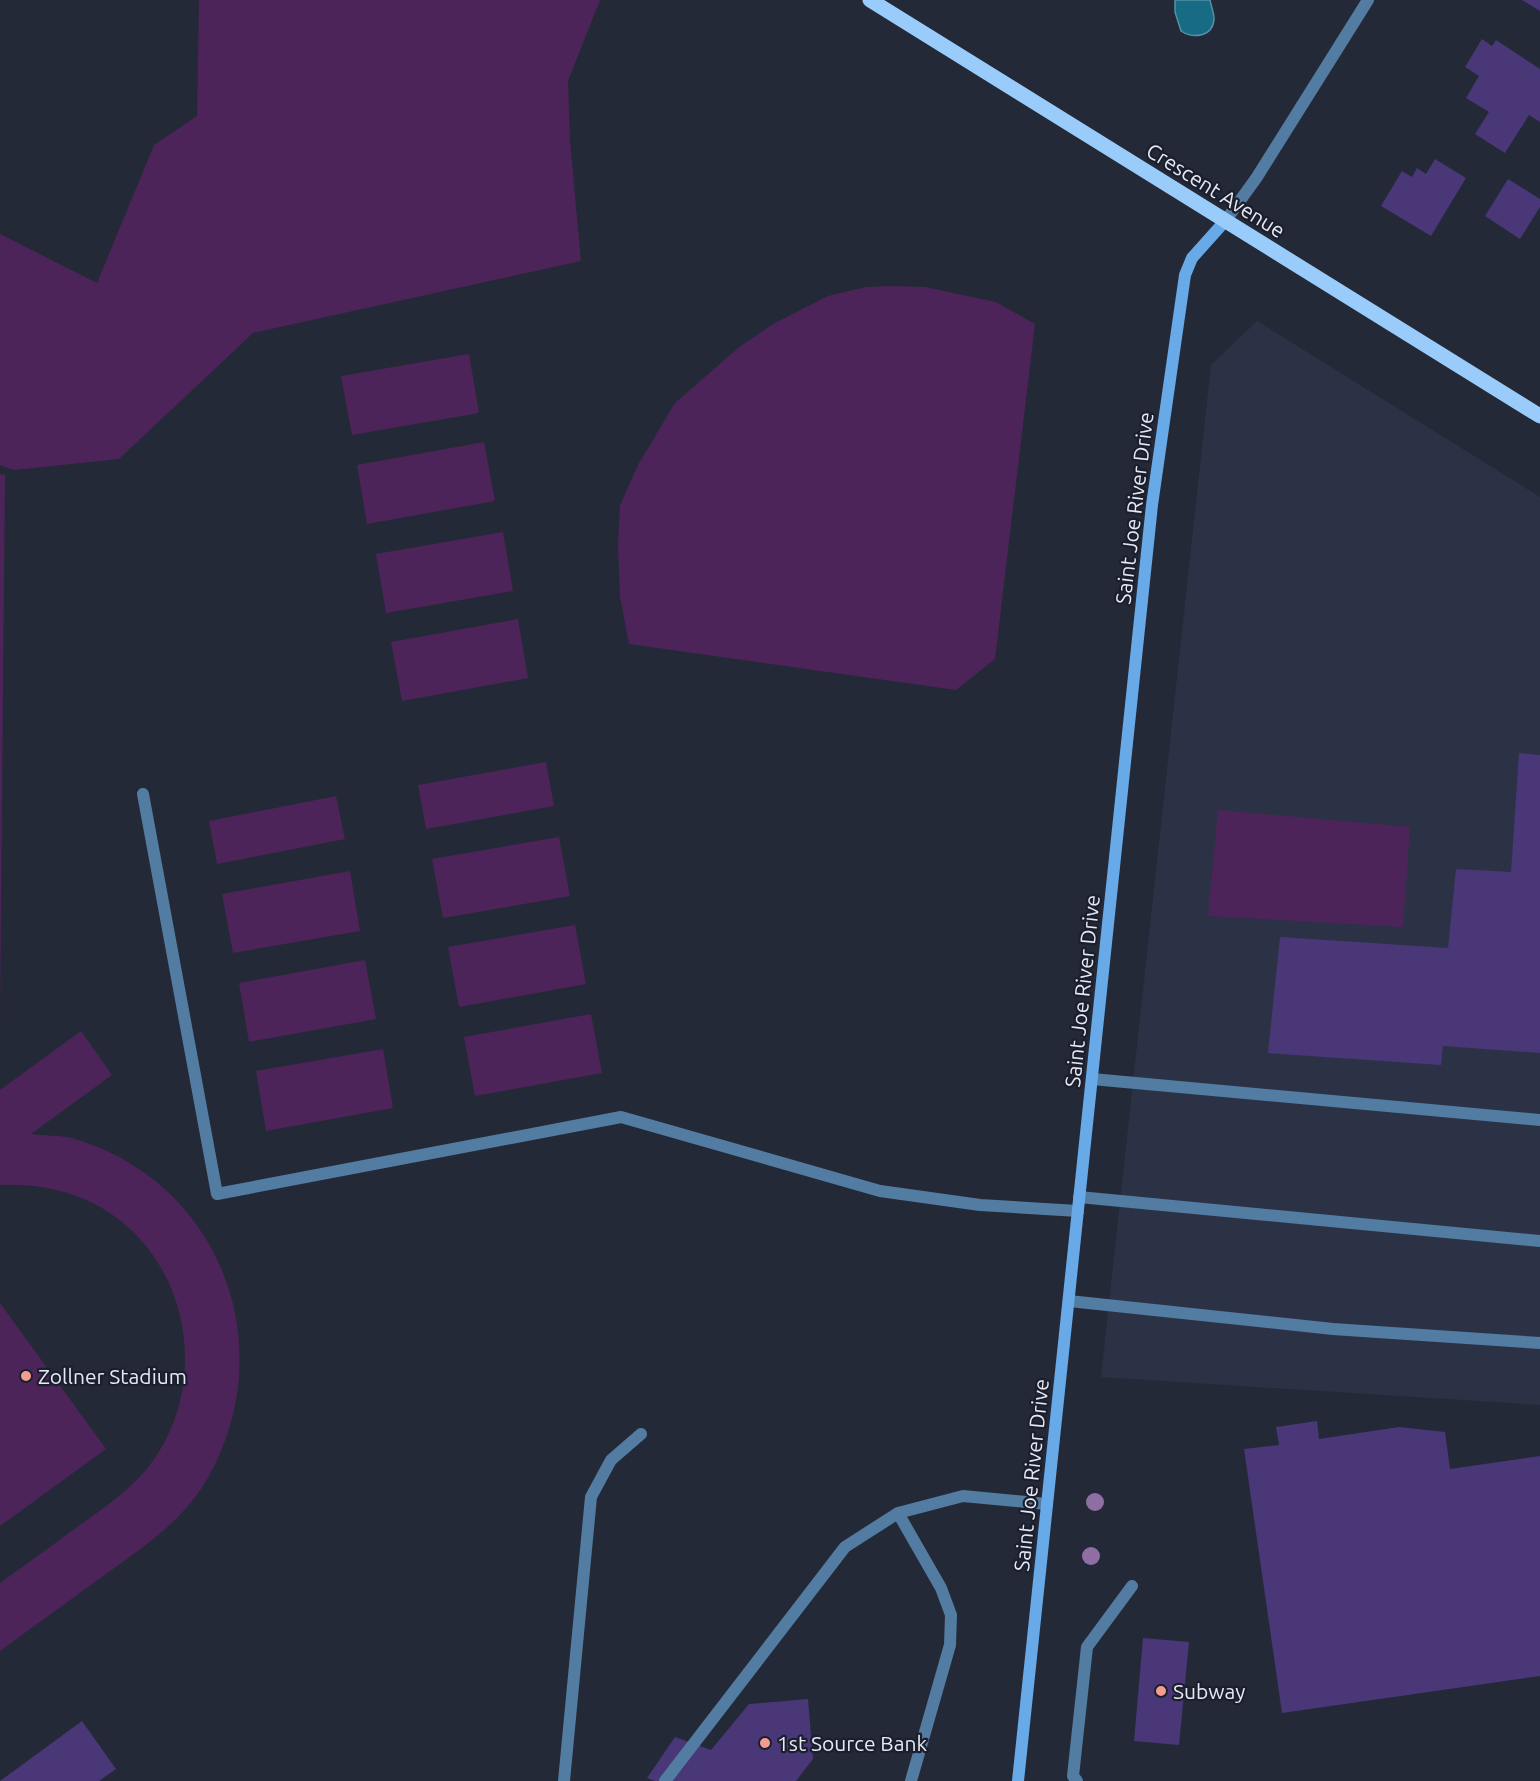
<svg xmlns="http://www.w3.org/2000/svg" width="1540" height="1781" font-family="Ubuntu,sans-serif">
<rect width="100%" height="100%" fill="#242937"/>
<!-- built -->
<path fill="#2c3246" d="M 1257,321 L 1540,497 L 1540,1405 L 1101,1377 L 1211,365 Z"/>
<!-- green -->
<path fill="#4c2459" d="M 199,0 L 600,0 L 568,81 L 570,141 L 581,261 L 253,333 L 119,459 L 14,470 L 0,465 L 0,234 L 97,283 L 154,145 L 197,116 Z
M 892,286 L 925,287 L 996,302 L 1035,324 L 995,659 L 956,690 L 629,644 L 620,597 L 618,546 L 620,505 L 638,465 L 675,403 L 738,348 L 773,324 L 828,296 L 866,287 Z
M 469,354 L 479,413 L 352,435 L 341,376 Z
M 484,442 L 495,501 L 367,524 L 357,465 Z
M 0,474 L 5,475 L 0,1017 Z
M 503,532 L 513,591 L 386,613 L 376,554 Z
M 518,619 L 528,678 L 402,701 L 391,642 Z
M 546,762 L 554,806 L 426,829 L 418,785 Z
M 336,796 L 345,839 L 217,864 L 209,821 Z
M 1218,810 L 1410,827 L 1403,927 L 1208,916 Z
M 559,837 L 570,896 L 443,918 L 432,859 Z
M 350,871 L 360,931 L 233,953 L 222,894 Z
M 575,925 L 586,984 L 459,1007 L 448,947 Z
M 365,960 L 376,1019 L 249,1042 L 239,983 Z
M 591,1014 L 602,1073 L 475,1096 L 464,1037 Z
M 81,1031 L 112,1075 L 31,1134 C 44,1136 59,1135 72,1138 C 225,1182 286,1356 201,1489 C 176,1526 138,1551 103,1576 C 69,1601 34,1626 0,1651 L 0,1583 C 26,1564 52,1546 77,1527 C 106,1507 135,1487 155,1458 C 214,1371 184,1242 84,1199 C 57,1188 30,1184 0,1185 L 0,1090 Z
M 383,1049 L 393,1108 L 266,1131 L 256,1071 Z
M 0,1303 L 106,1449 L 0,1526 Z"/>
<!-- water -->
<path fill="#176b84" stroke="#5591a5" stroke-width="1.5" d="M 1175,0 L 1210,0 C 1211,6 1214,12 1214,19 C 1213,37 1193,39 1181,31 L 1175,12 Z"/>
<!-- building -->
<path fill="#493778" d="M 1522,0 L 1540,0 L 1540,11 Z
M 1482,39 L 1492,46 L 1496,40 L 1540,69 L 1540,122 L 1529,115 L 1505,153 L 1475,134 L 1489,112 L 1466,98 L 1479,76 L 1465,67 Z
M 1435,159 L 1466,178 L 1431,236 L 1381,206 L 1402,171 L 1412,177 L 1417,168 L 1426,174 Z
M 1508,179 L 1540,199 L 1540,207 L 1520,239 L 1485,216 Z
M 1519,753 L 1540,755 L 1540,1053 L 1443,1046 L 1441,1065 L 1268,1053 L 1280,937 L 1448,948 L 1456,869 L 1511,872 Z
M 1317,1421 L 1319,1439 L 1399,1427 L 1445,1432 L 1450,1469 L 1540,1456 L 1540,1676 L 1282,1713 L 1244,1449 L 1279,1445 L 1276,1427 Z
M 1143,1638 L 1189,1642 L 1179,1745 L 1134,1741 Z
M 808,1699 L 813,1759 L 796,1781 L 655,1781 L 647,1778 L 675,1737 L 711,1750 L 749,1704 Z
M 82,1721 L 116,1769 L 99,1781 L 0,1781 Z"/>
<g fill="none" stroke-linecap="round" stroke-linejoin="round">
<!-- service -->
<path stroke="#537ca2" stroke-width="12" d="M 143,794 L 217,1194 L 621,1117 L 880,1191 L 980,1205 L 1078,1211
M 1092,1079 L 1540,1120
M 1079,1197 L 1540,1241
M 1069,1301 L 1333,1329 L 1540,1343
M 898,1513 L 941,1588 L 951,1615 L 950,1645 L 911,1781
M 564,1781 L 591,1497 L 611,1460 L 641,1434
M 665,1781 L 845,1547 L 898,1513 L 963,1496 L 1047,1504
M 1077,1781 L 1073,1776 L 1087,1647 L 1132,1586"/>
<!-- minor -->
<path stroke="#537ca2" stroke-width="12" d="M 1226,220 L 1257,177 L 1368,0"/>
<!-- secondary -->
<path stroke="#67aae7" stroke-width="12" d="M 1018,1781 L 1152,505 L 1185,275 L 1192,258 L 1226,220"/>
<!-- primary -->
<path stroke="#9accfb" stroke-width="15" d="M 870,0 L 1540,416"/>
</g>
<!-- trees -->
<g fill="#8f6ea4">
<circle cx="1095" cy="1502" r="9"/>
<circle cx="1091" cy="1556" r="9"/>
</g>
<!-- markers -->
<g fill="#f59c92" stroke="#1b1f2d" stroke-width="2">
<circle cx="26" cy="1376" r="6"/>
<circle cx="1161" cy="1691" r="6"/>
<circle cx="765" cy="1743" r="6"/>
</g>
<g text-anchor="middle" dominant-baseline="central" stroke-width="4.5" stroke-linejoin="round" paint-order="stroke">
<!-- street labels -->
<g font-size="21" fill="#e6e9f3" stroke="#1b1f2d">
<text transform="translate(1216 190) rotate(32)">Crescent Avenue</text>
<text transform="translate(1134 508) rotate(-83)">Saint Joe River Drive</text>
<text transform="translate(1082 991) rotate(-84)">Saint Joe River Drive</text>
<text transform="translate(1031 1475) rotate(-84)">Saint Joe River Drive</text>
</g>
<!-- poi labels -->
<g font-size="21" fill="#e6e9f3" stroke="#1b1f2d" text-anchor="start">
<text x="38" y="1376">Zollner Stadium</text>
<text x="1173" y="1691">Subway</text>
<text x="777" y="1743">1st Source Bank</text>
</g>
</g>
</svg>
